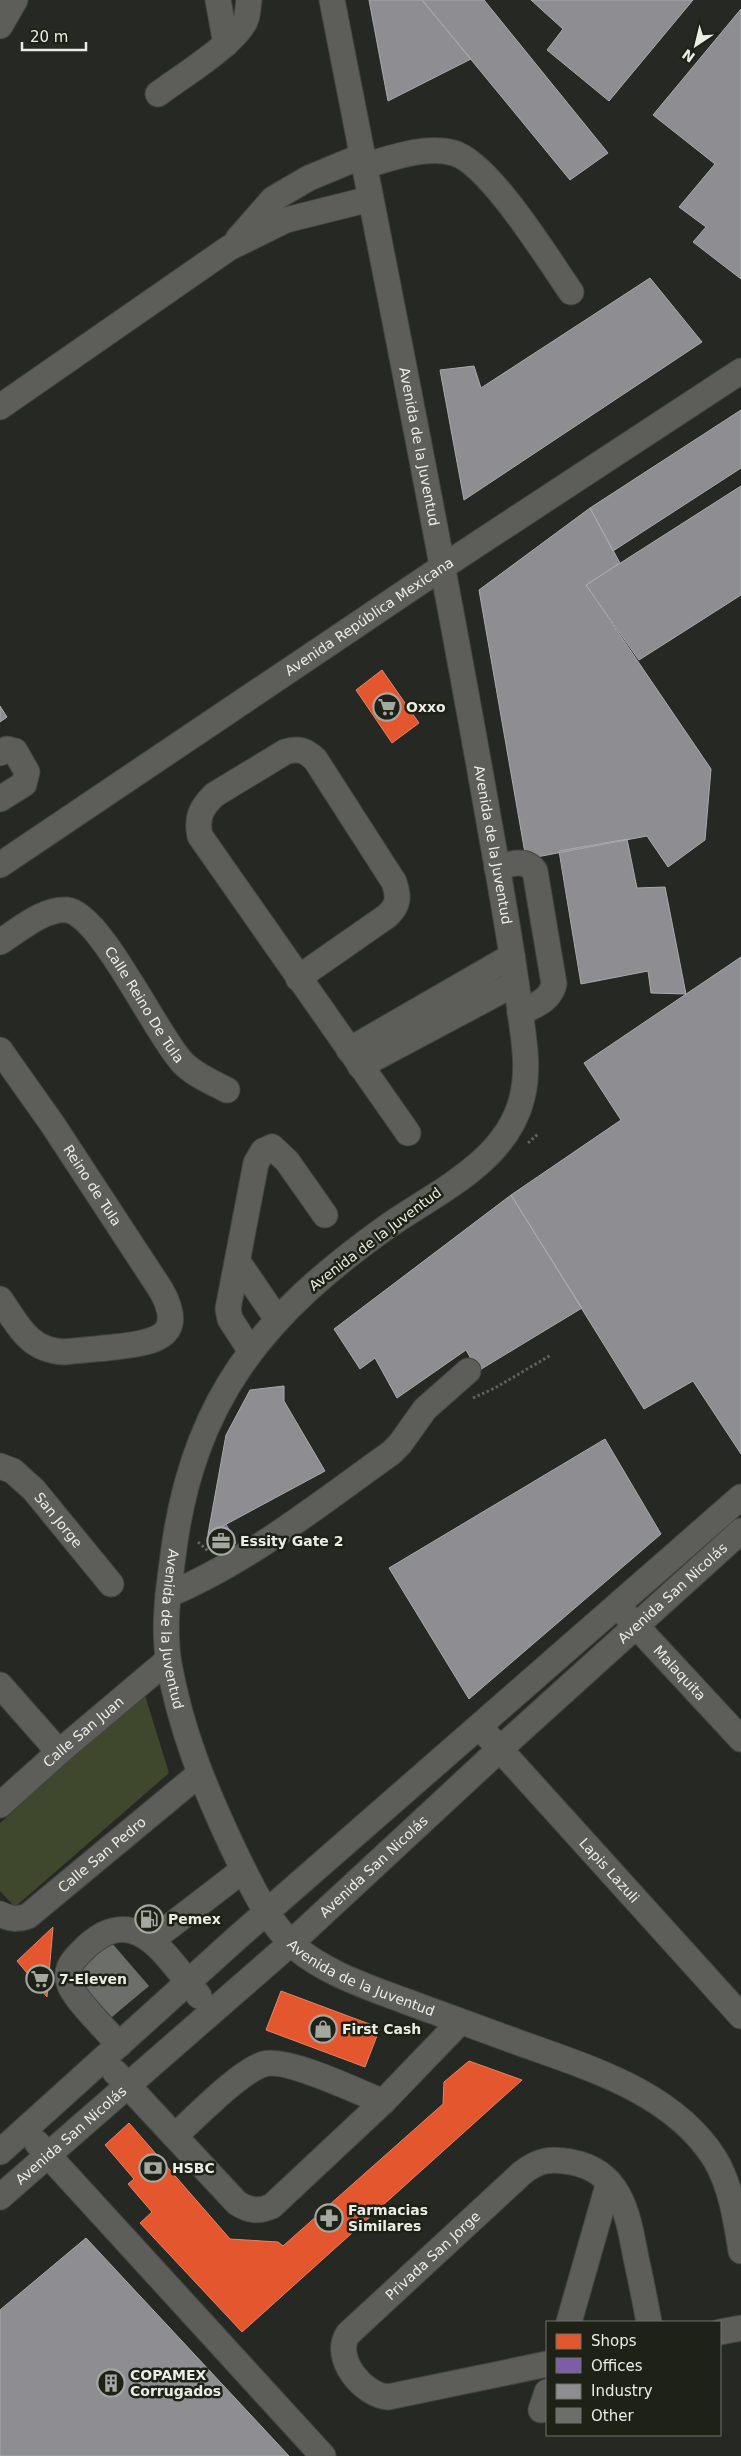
<svg xmlns="http://www.w3.org/2000/svg" width="741" height="2456" font-family="'DejaVu Sans',sans-serif">
<rect width="100%" height="100%" fill="#262823"/>
<!-- green -->
<path fill="#3f482d" d="M 144,1692 L 169,1773 L 15,1907 L 0,1891 L 0,1823 Z"/>
<!-- shops -->
<path fill="#e4572e" stroke="#e68465" d="M 382,670 L 419,723 L 392,743 L 356,690 Z
M 53,1927 L 47,1997 L 17,1961 Z
M 281,1991 L 380,2028 L 365,2067 L 266,2030 Z
M 469,2061 L 522,2080 L 242,2332 L 140,2223 L 152,2212 L 128,2184 L 134,2179 L 105,2145 L 129,2123 L 230,2239 L 278,2242 L 283,2246 L 443,2104 L 444,2082 Z"/>
<!-- offices -->
<path fill="#7b5ea7" stroke="#9c89ba" d="M 226,1524 L 236,1543 L 217,1553 L 208,1534 Z"/>
<!-- industry -->
<path fill="#8d8d92" stroke="#a9aaab" d="M 369,0 L 422,0 L 471,59 L 388,101 Z
M 422,0 L 484,0 L 608,153 L 570,180 Z
M 531,0 L 693,0 L 609,101 L 547,50 L 563,29 Z
M 741,9 L 741,279 L 693,242 L 706,227 L 679,207 L 715,164 L 653,115 Z
M 650,278 L 702,342 L 464,500 L 440,370 L 474,366 L 481,388 Z
M 741,410 L 741,468 L 613,551 L 590,508 Z
M 741,486 L 741,595 L 639,660 L 586,585 Z
M 590,508 L 620,563 L 586,585 L 711,769 L 705,840 L 668,867 L 647,836 L 526,859 L 479,590 Z
M 0,706 L 7,717 L 0,722 Z
M 627,839 L 637,888 L 665,887 L 686,994 L 651,993 L 648,971 L 581,984 L 559,851 Z
M 741,957 L 741,1454 L 693,1381 L 644,1409 L 511,1195 L 621,1120 L 584,1063 Z
M 511,1195 L 582,1308 L 478,1371 L 466,1350 L 397,1398 L 375,1358 L 360,1369 L 334,1329 Z
M 284,1386 L 284,1401 L 325,1471 L 208,1534 L 226,1435 L 250,1390 Z
M 605,1439 L 661,1534 L 469,1699 L 389,1568 Z
M 86,2238 L 289,2456 L 0,2456 L 0,2310 Z"/>
<!-- building -->
<path fill="#6c6e69" d="M 111,1942 L 149,1986 L 106,2022 L 69,1979 Z"/>
<g fill="none" stroke-linecap="round" stroke-linejoin="round">
<!-- minor casing -->
<g stroke="#434540" stroke-width="27">
<g id="minor">
<path d="M 218,0 L 226,44"/>
<path id="s1" d="M 332,0 C 385,272 440,543 488,816 C 499,878 511,941 519,1004 C 523,1035 530,1067 522,1098 C 507,1161 437,1192 388,1226 C 263,1315 192,1400 173,1556 C 168,1592 163,1628 169,1664 C 181,1730 203,1784 231,1844 C 248,1879 266,1920 295,1947 C 325,1973 368,1987 405,2001 C 443,2015 481,2029 520,2043 C 589,2068 673,2092 715,2159 C 731,2186 736,2220 741,2251"/>
<path d="M 0,26 L 15,0"/>
<path d="M 158,94 C 179,78 238,42 246,19 C 248,14 248,6 249,0"/>
<path d="M 364,166 C 391,158 426,145 454,153 C 490,164 548,259 571,292"/>
<path d="M 238,239 L 273,199 L 309,178 L 362,156"/>
<path d="M 0,407 L 229,248 L 286,220 L 370,199"/>
<path d="M 0,753 L 7,749 L 15,751 L 27,772 L 24,784 L 0,799"/>
<path id="s2" d="M 0,865 L 444,566 L 741,371"/>
<path d="M 497,868 C 510,864 525,858 535,871 L 554,984 C 550,1001 535,1005 520,1013"/>
<path id="s3" d="M 0,942 C 19,930 44,908 67,910 C 100,913 156,1034 182,1062 C 194,1075 212,1082 227,1090"/>
<path d="M 298,978 L 387,916 C 399,905 399,897 394,882 L 315,759 C 305,750 299,748 285,752 L 214,795 C 201,808 196,818 200,836 L 408,1133"/>
<path id="s4" d="M 0,1050 L 53,1125 L 161,1290 C 188,1338 152,1343 115,1347 C 98,1349 81,1350 64,1352 C 28,1350 19,1326 0,1299"/>
<path d="M 349,1050 L 512,956"/>
<path d="M 360,1066 L 516,983"/>
<path d="M 238,1262 L 277,1319"/>
<path d="M 250,1350 L 230,1319 L 228,1309 L 256,1163 L 263,1151 L 272,1147 L 287,1161 L 325,1215"/>
<path id="s5" d="M 0,1466 L 13,1471 L 34,1490 L 111,1584"/>
<path d="M 168,1595 C 249,1561 319,1504 391,1453 L 400,1444 L 425,1409 L 468,1371"/>
<path id="s6" d="M 626,1615 L 741,1739"/>
<path d="M 0,1685 L 59,1752"/>
<path id="s7" d="M 488,1736 L 741,2016"/>
<path id="s8" d="M 0,1805 L 59,1752 L 168,1660"/>
<path id="s9" d="M 0,1914 C 10,1919 17,1920 28,1916 L 198,1775"/>
<path d="M 152,1940 L 243,1870"/>
<path d="M 119,2045 C 106,2029 78,2003 70,1986 C 64,1971 71,1962 81,1952 C 134,1897 165,1955 199,1996"/>
<path d="M 115,2072 L 237,2203 C 250,2211 259,2212 272,2206 L 383,2102 L 460,2022"/>
<path d="M 175,2136 C 195,2118 240,2071 264,2064 C 286,2057 359,2092 383,2102"/>
<path d="M 37,2143 L 323,2456"/>
<path d="M 0,2152 L 238,1937 L 741,1497"/>
<path id="s10" d="M 0,2197 L 291,1943 L 500,1749 L 741,1531"/>
<path d="M 569,2322 L 609,2182"/>
<path d="M 720,2332 L 741,2328"/>
<path id="s11" d="M 547,2364 L 388,2397 C 363,2395 332,2358 348,2334 L 522,2173 C 538,2160 551,2158 571,2162 C 622,2171 628,2216 636,2258 C 641,2280 645,2301 649,2322"/>
<path d="M 541,2410 L 547,2392"/>
</g>
</g>
<!-- path -->
<path stroke="#61625e" stroke-width="3" stroke-dasharray="2.5 2.5" stroke-linecap="butt" d="M 528,1143 L 539,1133
M 473,1398 L 495,1388 L 551,1355
M 198,1542 L 208,1551"/>
<!-- minor -->
<use href="#minor" stroke="#5d5e5a" stroke-width="25"/>
</g>
<!-- icons -->
<defs>
<g id="supermarket-ring" transform="scale(1.4375)"><circle r="9.5" fill="#1d2116" stroke="#a5a7a1" stroke-width="1.5"/><path d="M-6-5.5h2.5l.6 2H6L4.5 2H-2.5L-4.4-4H-6ZM-1.5 3.2a1.3 1.3 0 1 0 .1 0ZM3 3.2a1.3 1.3 0 1 0 .1 0Z" fill="#a5a7a1"/></g>
<g id="office-ring" transform="scale(1.4375)"><circle r="9.5" fill="#1d2116" stroke="#a5a7a1" stroke-width="1.5"/><path d="M-6-3h4V-5.5h4V-3h4V5H-6ZM-1-4.5V-3h2v-1.5ZM-6 0V1H6V0Z" fill="#a5a7a1"/></g>
<g id="fuel-ring" transform="scale(1.4375)"><circle r="9.5" fill="#1d2116" stroke="#a5a7a1" stroke-width="1.5"/><path d="M-5.5-6h7V0h2V4h1.3V-2.5L3-4.5l.8-.8L6-3V5H2.5V1h-1V6h-7ZM-4.2-4.7v3.2H.2V-4.7Z" fill="#a5a7a1"/></g>
<g id="shop-ring" transform="scale(1.4375)"><circle r="9.5" fill="#1d2116" stroke="#a5a7a1" stroke-width="1.5"/><path d="M-5-2.5h2.3a2.7 3.5 0 0 1 5.4 0H5L5.5 6h-11ZM-1.5-2.5h3a1.5 2.3 0 0 0-3 0Z" fill="#a5a7a1"/></g>
<g id="bank-ring" transform="scale(1.4375)"><circle r="9.5" fill="#1d2116" stroke="#a5a7a1" stroke-width="1.5"/><path d="M-6-4H6V4H-6ZM0-2.3a2.3 2.3 0 1 0 0 4.6a2.3 2.3 0 1 0 0-4.6Z" fill="#a5a7a1"/></g>
<g id="pharmacy-ring" transform="scale(1.4375)"><circle r="9.5" fill="#1d2116" stroke="#a5a7a1" stroke-width="1.5"/><path d="M-2-6h4v4h4v4h-4v4h-4v-4h-4v-4h4Z" fill="#a5a7a1"/></g>
<g id="building-ring" transform="scale(1.4375)"><circle r="9.5" fill="#1d2116" stroke="#a5a7a1" stroke-width="1.5"/><path d="M-4-6H4V6H1V3H-1V6H-4ZM-2.5-4.3h1.7v1.8h-1.7ZM.8-4.3h1.7v1.8H.8ZM-2.5-1h1.7V.8h-1.7ZM.8-1h1.7V.8H.8Z" fill="#a5a7a1"/></g>
</defs>
<g fill-rule="evenodd">
<use href="#supermarket-ring" x="387" y="707"/>
<use href="#office-ring" x="221" y="1541"/>
<use href="#fuel-ring" x="149" y="1919"/>
<use href="#supermarket-ring" x="40" y="1979"/>
<use href="#shop-ring" x="323" y="2029"/>
<use href="#bank-ring" x="153" y="2168"/>
<use href="#pharmacy-ring" x="329" y="2218"/>
<use href="#building-ring" x="111" y="2383"/>
</g>
<g text-anchor="middle" dominant-baseline="central" stroke-width="5" stroke-linejoin="round" paint-order="stroke">
<!-- street labels -->
<g font-size="14" fill="#eaece5" stroke="#1d2116">
<text stroke="none"><textPath href="#s1" startOffset="455">Avenida de la Juventud</textPath></text>
<text stroke="none"><textPath href="#s2" startOffset="445">Avenida República Mexicana</textPath></text>
<text stroke="none"><textPath href="#s1" startOffset="860">Avenida de la Juventud</textPath></text>
<text stroke="none"><textPath href="#s3" startOffset="200">Calle Reino De Tula</textPath></text>
<text stroke="none"><textPath href="#s4" startOffset="164">Reino de Tula</textPath></text>
<text transform="translate(375 1239) rotate(-37)">Avenida de la Juventud</text>
<text stroke="none"><textPath href="#s5" startOffset="81">San Jorge</textPath></text>
<text stroke="none"><textPath href="#s10" startOffset="904">Avenida San Nicolás</textPath></text>
<text stroke="none"><textPath href="#s1" startOffset="1788">Avenida de la Juventud</textPath></text>
<text stroke="none"><textPath href="#s6" startOffset="79">Malaquita</textPath></text>
<text stroke="none"><textPath href="#s8" startOffset="111">Calle San Juan</textPath></text>
<text stroke="none"><textPath href="#s9" startOffset="125">Calle San Pedro</textPath></text>
<text stroke="none"><textPath href="#s10" startOffset="499">Avenida San Nicolás</textPath></text>
<text stroke="none"><textPath href="#s7" startOffset="181">Lapis Lazuli</textPath></text>
<text stroke="none"><textPath href="#s1" startOffset="2209">Avenida de la Juventud</textPath></text>
<text stroke="none"><textPath href="#s10" startOffset="94">Avenida San Nicolás</textPath></text>
<text stroke="none"><textPath href="#s11" startOffset="364">Privada San Jorge</textPath></text>
</g>
<!-- poi labels -->
<g font-size="14" font-weight="bold" fill="#eaece5" stroke="#1d2116" text-anchor="start">
<text x="406" y="707">Oxxo</text>
<text x="240" y="1541">Essity Gate 2</text>
<text x="168" y="1919">Pemex</text>
<text x="59" y="1979">7-Eleven</text>
<text x="342" y="2029">First Cash</text>
<text x="172" y="2168">HSBC</text>
<text x="348" y="2210">Farmacias<tspan x="348" dy="16">Similares</tspan></text>
<text x="130" y="2375">COPAMEX<tspan x="130" dy="16">Corrugados</tspan></text>
</g>
</g>
<!-- legend -->
<rect x="546" y="2321" width="175" height="115" fill="#1d2116" stroke="#6f7269"/>
<rect x="556" y="2334" width="25" height="15" fill="#e4572e" stroke="#6f7269"/>
<text x="591" y="2346" font-size="15" fill="#eaece5">Shops</text>
<rect x="556" y="2358" width="25" height="15" fill="#7b5ea7" stroke="#6f7269"/>
<text x="591" y="2371" font-size="15" fill="#eaece5">Offices</text>
<rect x="556" y="2384" width="25" height="15" fill="#8d8d92" stroke="#6f7269"/>
<text x="591" y="2396" font-size="15" fill="#eaece5">Industry</text>
<rect x="556" y="2408" width="25" height="15" fill="#6c6e69" stroke="#6f7269"/>
<text x="591" y="2421" font-size="15" fill="#eaece5">Other</text>
<!-- north arrow -->
<g transform="translate(696 45) rotate(215)" stroke="#1d2116" stroke-width="4" paint-order="stroke">
<path d="M0-4L9 19L0 12L-9 19Z" fill="#eaece5"/>
<text y="-8" font-size="14" font-weight="bold" text-anchor="middle" fill="#eaece5">N</text>
</g>
<!-- scale -->
<path d="M22 42v8h64v-8" fill="none" stroke="#eaece5" stroke-width="2.5"/>
<text x="30" y="42" font-size="15" fill="#eaece5" stroke="#1d2116" stroke-width="4" paint-order="stroke">20 m</text>
</svg>
